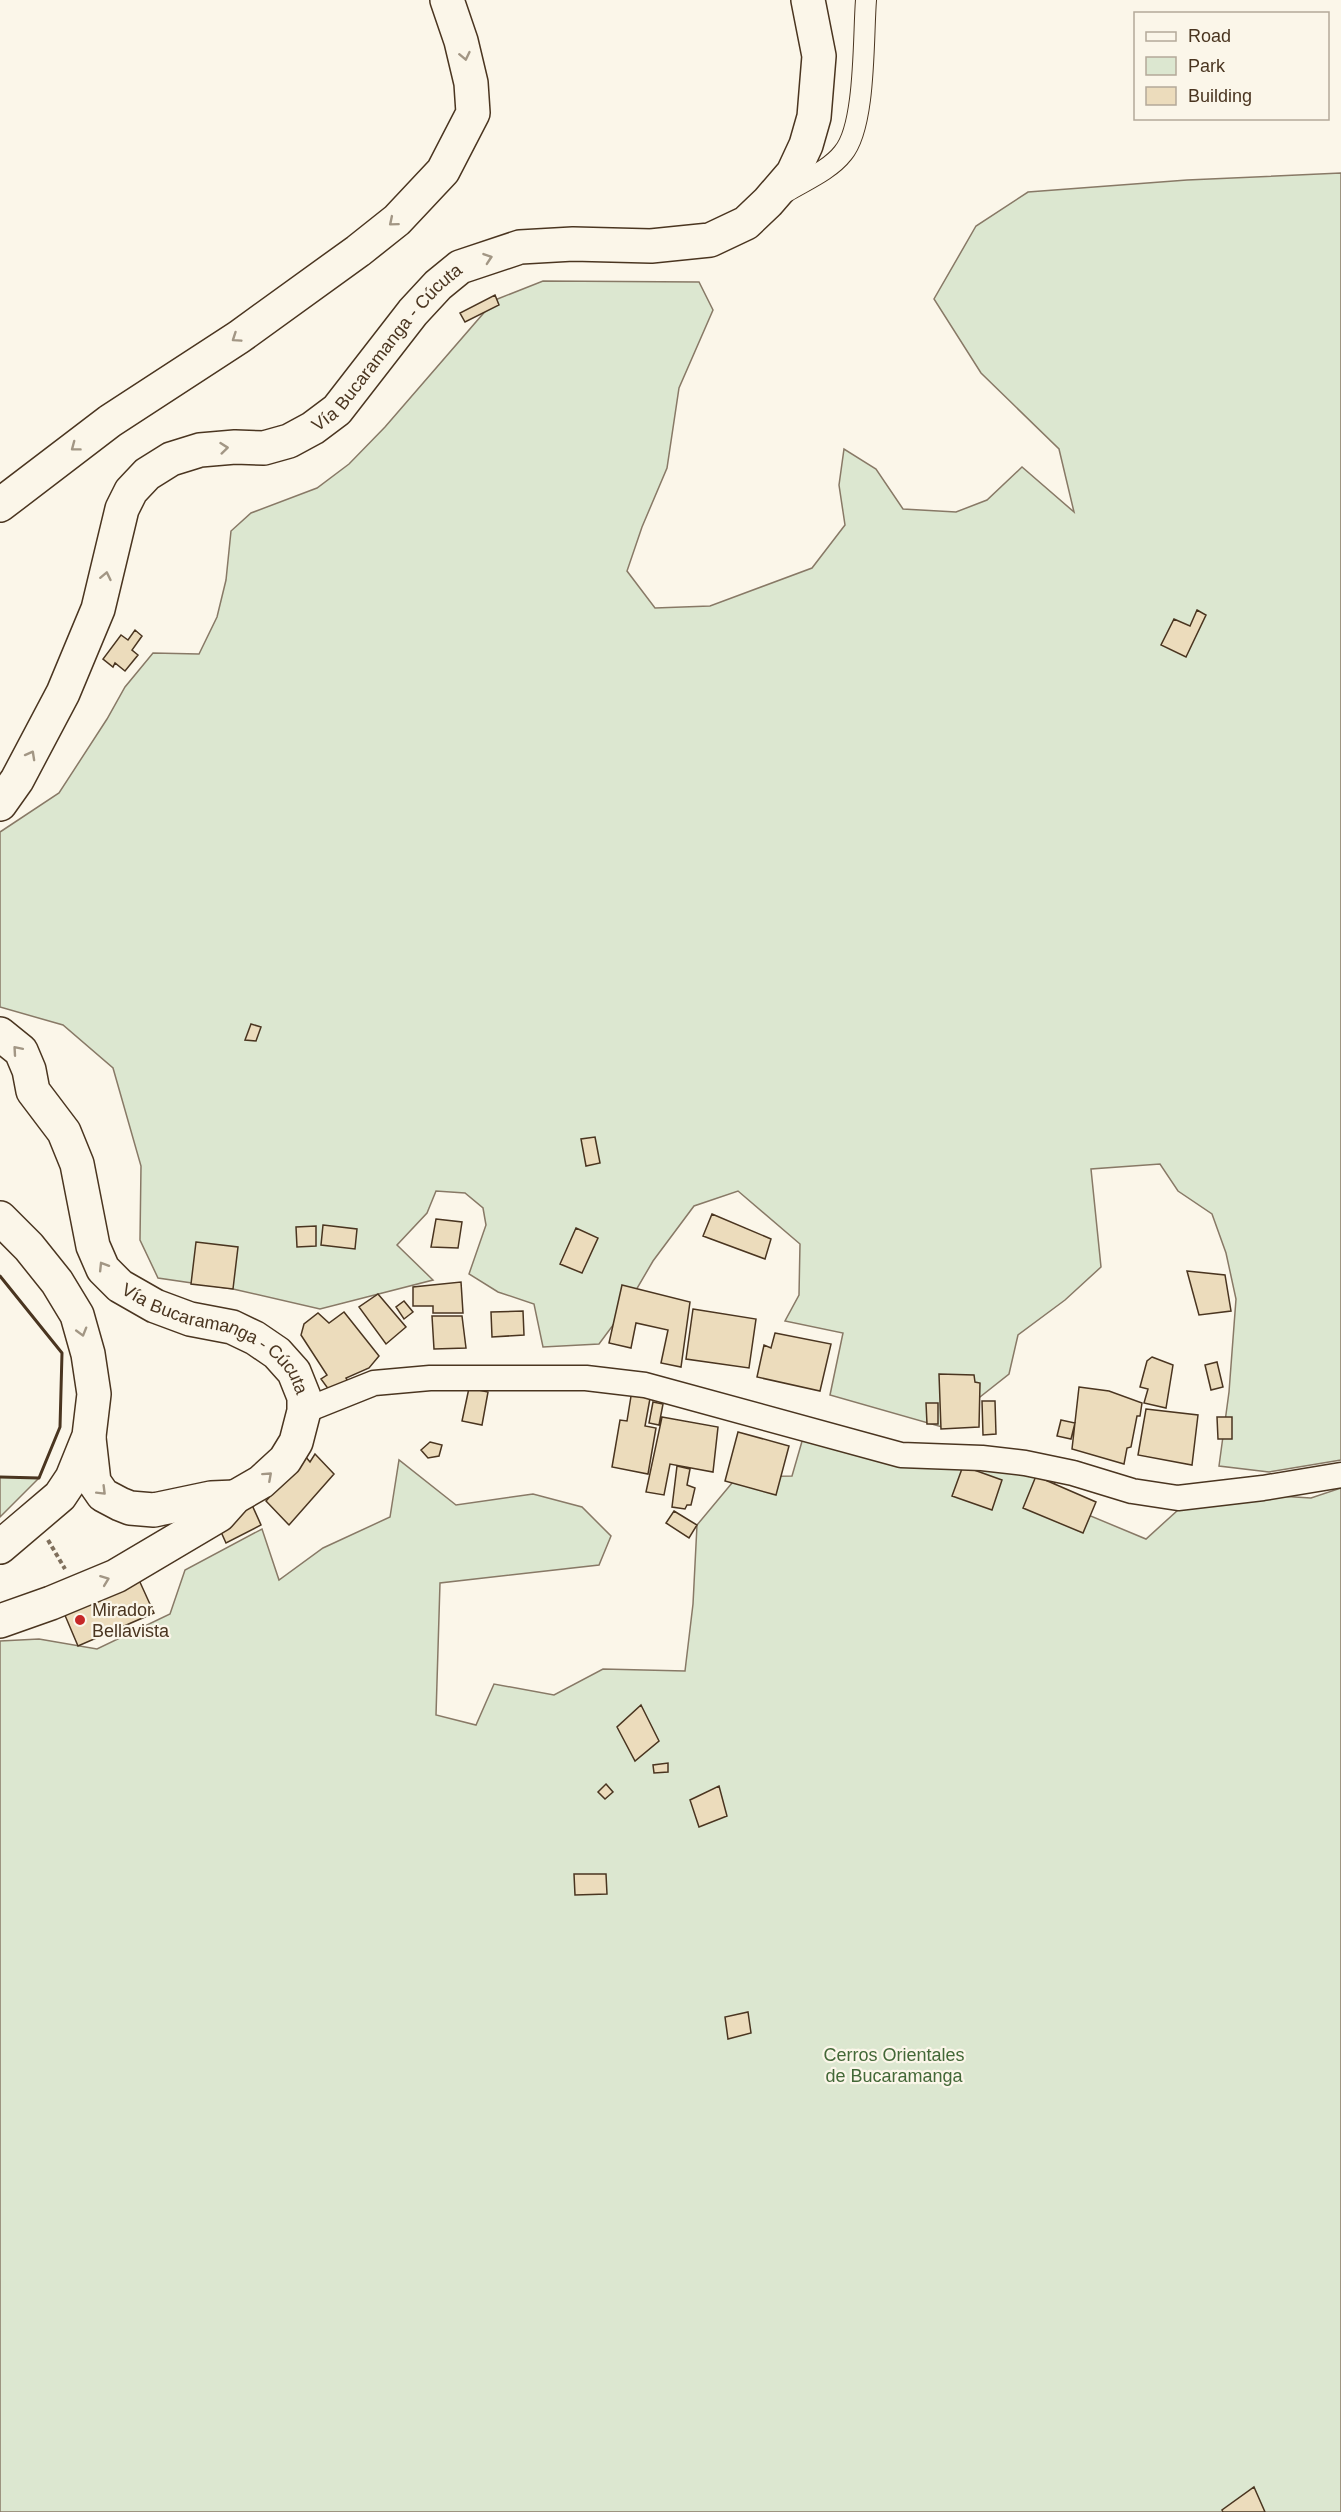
<svg xmlns="http://www.w3.org/2000/svg" width="1341" height="2512" font-family="Arial,sans-serif">
<rect width="100%" height="100%" fill="#fbf6e9"/>
<!-- green -->
<path fill="#dce7d0" stroke="#887966" stroke-width="1.5" d="M 1341,173 L 1341,1460 L 1269,1472 L 1219,1466 L 1229,1392 L 1236,1299 L 1226,1253 L 1212,1214 L 1178,1191 L 1160,1164 L 1091,1169 L 1101,1267 L 1065,1300 L 1018,1335 L 1009,1374 L 942,1427 L 830,1395 L 843,1333 L 785,1321 L 799,1295 L 800,1244 L 738,1191 L 694,1206 L 653,1261 L 625,1309 L 599,1344 L 543,1347 L 534,1304 L 498,1292 L 469,1274 L 486,1225 L 483,1208 L 465,1193 L 436,1191 L 427,1213 L 397,1245 L 433,1280 L 320,1309 L 233,1289 L 158,1278 L 140,1240 L 141,1166 L 113,1068 L 63,1025 L 0,1007 L 0,832 L 59,793 L 107,719 L 125,687 L 153,653 L 199,654 L 217,617 L 226,580 L 231,531 L 251,513 L 317,488 L 349,464 L 385,427 L 495,300 L 543,281 L 699,282 L 713,310 L 679,388 L 667,468 L 642,527 L 627,571 L 655,608 L 710,606 L 812,568 L 845,525 L 839,485 L 844,449 L 876,469 L 903,509 L 956,512 L 987,500 L 1022,467 L 1074,512 L 1059,449 L 981,373 L 934,299 L 976,226 L 1028,192 L 1187,180 Z
M 807,1424 L 936,1467 L 1052,1461 L 1057,1502 L 1146,1539 L 1199,1491 L 1311,1498 L 1341,1488 L 1341,2512 L 0,2512 L 0,1641 L 39,1639 L 97,1649 L 170,1614 L 185,1570 L 262,1529 L 279,1580 L 323,1548 L 390,1517 L 399,1460 L 456,1505 L 533,1494 L 582,1507 L 611,1536 L 599,1565 L 440,1583 L 436,1715 L 476,1725 L 494,1684 L 554,1695 L 603,1669 L 685,1671 L 693,1604 L 697,1525 L 737,1477 L 792,1476 Z
M 0,1477 L 39,1478 L 0,1517 Z"/>
<!-- building -->
<path fill="#ecdcbc" stroke="#4a3520" stroke-width="1.5" d="M 495,295 L 499,305 L 465,322 L 460,313 Z
M 1197,610 L 1206,615 L 1186,657 L 1161,645 L 1174,619 L 1190,626 Z
M 135,630 L 142,636 L 132,650 L 138,655 L 125,671 L 115,663 L 113,667 L 103,659 L 121,635 L 128,640 Z
M 251,1024 L 261,1027 L 256,1041 L 245,1040 Z
M 595,1137 L 600,1163 L 586,1166 L 581,1139 Z
M 712,1214 L 771,1239 L 765,1259 L 703,1236 Z
M 436,1219 L 462,1222 L 458,1248 L 431,1247 Z
M 323,1225 L 357,1229 L 355,1249 L 321,1245 Z
M 316,1226 L 316,1246 L 297,1247 L 296,1227 Z
M 576,1228 L 598,1238 L 582,1273 L 560,1264 Z
M 196,1242 L 238,1247 L 233,1289 L 191,1284 Z
M 1187,1271 L 1225,1275 L 1231,1311 L 1199,1315 Z
M 461,1282 L 463,1313 L 433,1313 L 433,1306 L 413,1306 L 413,1287 Z
M 622,1285 L 690,1302 L 681,1367 L 661,1363 L 668,1330 L 636,1323 L 631,1348 L 609,1343 Z
M 378,1294 L 406,1327 L 386,1344 L 359,1307 Z
M 404,1301 L 413,1312 L 404,1319 L 396,1307 Z
M 693,1309 L 756,1319 L 749,1368 L 686,1359 Z
M 523,1311 L 524,1335 L 492,1337 L 491,1312 Z
M 344,1312 L 379,1356 L 369,1368 L 346,1378 L 349,1383 L 332,1394 L 321,1379 L 327,1375 L 301,1335 L 304,1324 L 318,1313 L 329,1323 Z
M 432,1316 L 462,1316 L 466,1348 L 434,1349 Z
M 775,1333 L 831,1344 L 820,1391 L 757,1377 L 764,1345 L 771,1348 Z
M 1152,1357 L 1173,1365 L 1166,1408 L 1144,1403 L 1148,1389 L 1140,1387 L 1147,1361 Z
M 1217,1362 L 1223,1387 L 1211,1390 L 1205,1365 Z
M 939,1374 L 974,1375 L 975,1382 L 980,1383 L 979,1427 L 941,1429 Z
M 1079,1387 L 1109,1391 L 1142,1403 L 1140,1416 L 1137,1416 L 1131,1447 L 1127,1448 L 1124,1464 L 1072,1449 Z
M 469,1388 L 488,1392 L 482,1425 L 462,1421 Z
M 632,1390 L 651,1393 L 645,1426 L 656,1428 L 648,1474 L 612,1467 L 620,1420 L 627,1421 Z
M 982,1401 L 995,1401 L 996,1434 L 983,1435 Z
M 653,1402 L 663,1404 L 659,1425 L 649,1423 Z
M 926,1403 L 938,1403 L 938,1424 L 927,1424 Z
M 1146,1409 L 1198,1415 L 1192,1465 L 1138,1455 Z
M 662,1417 L 718,1427 L 713,1472 L 670,1464 L 664,1495 L 646,1492 Z
M 1217,1417 L 1232,1417 L 1232,1439 L 1218,1439 Z
M 1061,1420 L 1075,1423 L 1071,1439 L 1057,1436 Z
M 738,1432 L 789,1446 L 776,1495 L 725,1481 Z
M 430,1442 L 442,1445 L 439,1456 L 428,1458 L 421,1450 Z
M 315,1454 L 334,1474 L 289,1525 L 266,1501 L 305,1456 L 310,1462 Z
M 677,1466 L 690,1469 L 687,1485 L 695,1488 L 691,1505 L 687,1505 L 685,1509 L 672,1507 Z
M 963,1466 L 1002,1480 L 992,1510 L 952,1496 Z
M 1036,1476 L 1096,1502 L 1083,1533 L 1023,1508 Z
M 252,1505 L 261,1525 L 226,1543 L 217,1523 Z
M 674,1511 L 697,1525 L 689,1538 L 666,1523 Z
M 139,1580 L 154,1613 L 78,1646 L 64,1613 Z
M 641,1705 L 659,1741 L 635,1761 L 617,1727 Z
M 668,1763 L 668,1772 L 654,1773 L 653,1765 Z
M 606,1784 L 613,1792 L 605,1799 L 598,1792 Z
M 719,1786 L 727,1816 L 699,1827 L 690,1800 Z
M 574,1874 L 606,1874 L 607,1894 L 575,1895 Z
M 748,2012 L 751,2033 L 728,2039 L 725,2017 Z
M 1254,2487 L 1265,2512 L 1223,2512 L 1222,2510 Z"/>
<g fill="none" stroke-linecap="round" stroke-linejoin="round">
<!-- minor casing -->
<g stroke="#4a3520" stroke-width="22">
<path id="minor" d="M 786,192 C 804,181 830,170 843,153 C 866,126 863,37 866,0"/>
</g>
<!-- tertiary casing -->
<g stroke="#4a3520" stroke-width="27">
<path id="tertiary" d="M 304,1411 L 374,1383 L 430,1378 L 586,1378 L 645,1385 L 901,1455 L 982,1458 L 1025,1463 L 1073,1473 L 1132,1491 L 1178,1498 L 1263,1488 L 1341,1475"/>
</g>
<!-- trunk casing -->
<g stroke="#4a3520" stroke-width="36">
<g id="trunk">
<path d="M 0,505 L 110,421 L 239,337 L 358,251 L 397,220 L 443,171 L 473,113 L 471,83 L 461,41 L 447,0"/>
<path id="s1" d="M 0,804 L 17,780 L 63,693 L 98,609 L 122,509 L 131,491 L 147,474 L 171,459 L 200,450 L 235,447 L 264,448 L 289,441 L 313,428 L 337,410 L 413,312 L 438,285 L 460,267 L 520,247 L 573,244 L 651,246 L 710,240 L 746,223 L 768,202 L 793,173 L 806,145 L 814,117 L 819,56 L 808,0"/>
<path id="s2" d="M 0,1034 L 21,1051 L 29,1070 L 33,1091 L 64,1132 L 77,1164 L 93,1246 L 103,1269 L 120,1286 L 155,1306 L 190,1319 L 232,1327 L 255,1338 L 277,1353 L 294,1372 L 304,1397 L 304,1411 L 296,1442 L 285,1460 L 261,1482 L 235,1497 L 219,1515 L 116,1576 L 51,1603 L 0,1621"/>
<path d="M 0,1218 L 29,1247 L 57,1282 L 77,1315 L 88,1354 L 94,1394 L 89,1436 L 72,1478 L 60,1496 L 0,1547"/>
<path d="M 89,1438 L 94,1482 L 103,1495 L 120,1504 L 130,1508 L 154,1510 L 211,1498 L 235,1497"/>
</g>
</g>
<!-- path -->
<path stroke="#7f6f5c" stroke-width="4" stroke-dasharray="4.5 3" stroke-linecap="butt" d="M 48,1540 L 65,1569"/>
<!-- minor -->
<use href="#minor" stroke="#fbf6e9" stroke-width="20"/>
<!-- tertiary -->
<use href="#tertiary" stroke="#fbf6e9" stroke-width="24"/>
<!-- trunk -->
<use href="#trunk" stroke="#fbf6e9" stroke-width="33"/>
<!-- wall -->
<path stroke="#4a3520" stroke-width="3" d="M 0,1276 L 62,1353 L 60,1427 L 39,1478 L 0,1477"/>
</g>
<!-- one-way arrows -->
<defs><path id="oneway-chevron" d="M-2-3.5L2.5 0L-2 3.5" fill="none" stroke-width="1.6" stroke-linecap="round" stroke-linejoin="round" transform="scale(1.5)"/></defs>
<g stroke="#a29684">
<use href="#oneway-chevron" transform="translate(465 56) rotate(78)"/>
<use href="#oneway-chevron" transform="translate(393 222) rotate(140)"/>
<use href="#oneway-chevron" transform="translate(488 258) rotate(-19)"/>
<use href="#oneway-chevron" transform="translate(236 338) rotate(146)"/>
<use href="#oneway-chevron" transform="translate(75 447) rotate(143)"/>
<use href="#oneway-chevron" transform="translate(224 448) rotate(-6)"/>
<use href="#oneway-chevron" transform="translate(106 576) rotate(-78)"/>
<use href="#oneway-chevron" transform="translate(31 755) rotate(-61)"/>
<use href="#oneway-chevron" transform="translate(17 1050) rotate(-131)"/>
<use href="#oneway-chevron" transform="translate(103 1266) rotate(-122)"/>
<use href="#oneway-chevron" transform="translate(82 1332) rotate(74)"/>
<use href="#oneway-chevron" transform="translate(268 1476) rotate(-42)"/>
<use href="#oneway-chevron" transform="translate(102 1491) rotate(45)"/>
<use href="#oneway-chevron" transform="translate(105 1580) rotate(-21)"/>
</g>
<!-- markers -->
<circle fill="#c62828" stroke="#fbf6e9" stroke-width="2" cx="80" cy="1620" r="6"/>
<g text-anchor="middle" dominant-baseline="central" stroke-width="4.5" stroke-linejoin="round" paint-order="stroke">
<!-- street labels -->
<g font-size="18" fill="#4a3520" stroke="#fbf6e9">
<text stroke="none"><textPath href="#s1" startOffset="651">Vía Bucaramanga - Cúcuta</textPath></text>
<text stroke="none"><textPath href="#s2" startOffset="400">Vía Bucaramanga - Cúcuta</textPath></text>
</g>
<!-- poi labels -->
<g font-size="18" fill="#4a3520" stroke="#fbf6e9" text-anchor="start">
<text x="92" y="1610">Mirador<tspan x="92" dy="21">Bellavista</tspan></text>
</g>
<!-- park labels -->
<g font-size="18" fill="#436837" stroke="#fbf6e9">
<text x="894" y="2055">Cerros Orientales<tspan x="894" dy="21">de Bucaramanga</tspan></text>
</g>
</g>
<!-- legend -->
<rect x="1134" y="12" width="195" height="108" fill="#fbf6e9" stroke="#b4a999" stroke-width="1.5"/>
<rect x="1146" y="32" width="30" height="9" fill="#fbf6e9" stroke="#b4a999" stroke-width="1.5"/>
<text x="1188" y="42" font-size="18" fill="#4a3520">Road</text>
<rect x="1146" y="57" width="30" height="18" fill="#dce7d0" stroke="#b4a999" stroke-width="1.5"/>
<text x="1188" y="72" font-size="18" fill="#4a3520">Park</text>
<rect x="1146" y="87" width="30" height="18" fill="#ecdcbc" stroke="#b4a999" stroke-width="1.5"/>
<text x="1188" y="102" font-size="18" fill="#4a3520">Building</text>
</svg>
